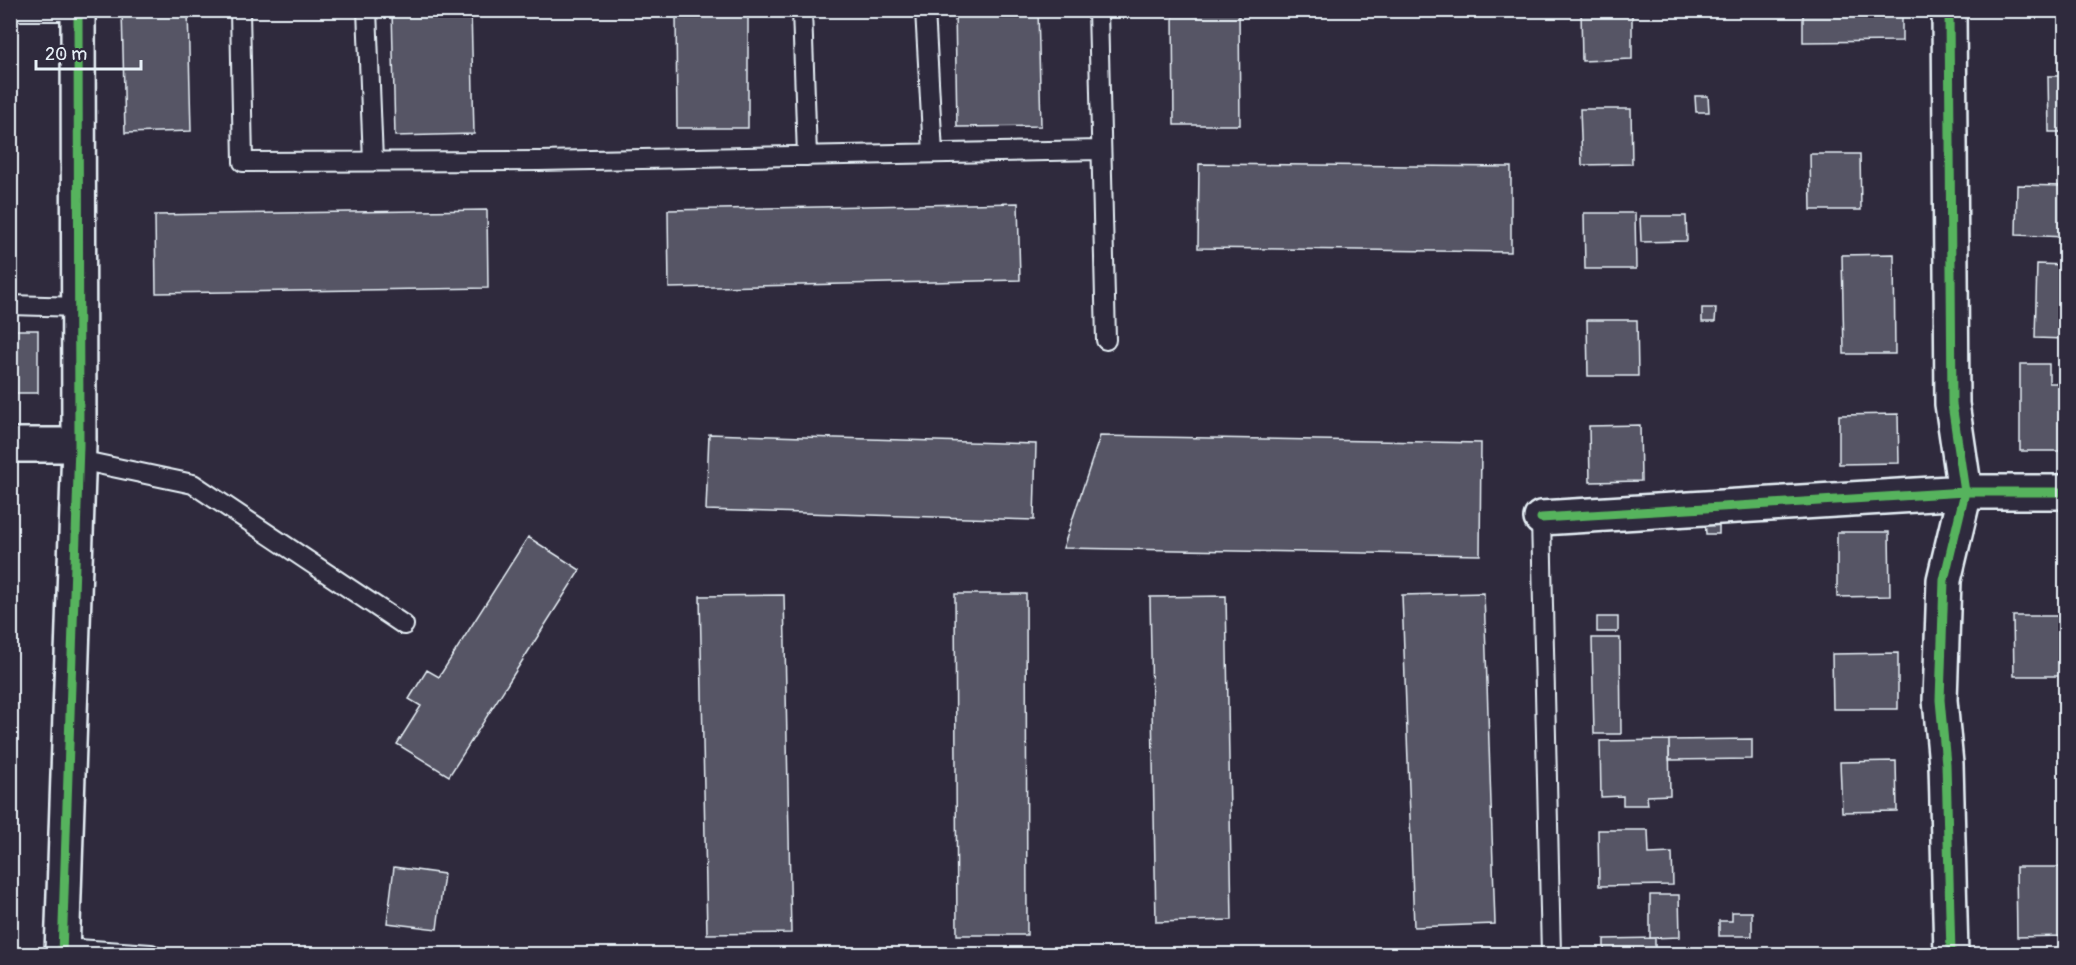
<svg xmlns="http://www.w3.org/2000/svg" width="2076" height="965" font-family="Pangolin,sans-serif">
<rect width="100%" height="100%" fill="#2f2a3d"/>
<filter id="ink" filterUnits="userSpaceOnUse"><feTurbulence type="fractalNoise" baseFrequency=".0167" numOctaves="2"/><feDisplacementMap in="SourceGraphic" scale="12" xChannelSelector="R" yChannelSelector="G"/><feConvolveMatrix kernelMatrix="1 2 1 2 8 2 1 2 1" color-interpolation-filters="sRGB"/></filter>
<g filter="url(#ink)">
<!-- building -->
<path fill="#575565" stroke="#e8f1f8" stroke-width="1.5" d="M 122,10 L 188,10 L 191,131 L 125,133 Z
M 392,10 L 471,10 L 474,134 L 395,136 Z
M 676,10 L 748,10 L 748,128 L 677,128 Z
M 955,10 L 1038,10 L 1041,126 L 957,127 Z
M 1173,10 L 1239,10 L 1240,125 L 1174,125 Z
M 1581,10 L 1632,10 L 1632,59 L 1582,61 Z
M 1902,10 L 1902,41 L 1803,42 L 1803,11 Z
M 2048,76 L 2066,76 L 2066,132 L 2049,132 Z
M 1695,96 L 1708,96 L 1709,112 L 1696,112 Z
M 1580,109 L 1631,109 L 1632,164 L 1582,165 Z
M 1810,154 L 1860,154 L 1861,210 L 1811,210 Z
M 1199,164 L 1511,167 L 1511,252 L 1198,248 Z
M 2017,185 L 2066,186 L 2066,237 L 2016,235 Z
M 1018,203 L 1020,280 L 669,288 L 668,210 Z
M 487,210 L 488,288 L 156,293 L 155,215 Z
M 1584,213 L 1635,213 L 1636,269 L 1585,269 Z
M 1640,216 L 1686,216 L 1687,241 L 1641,242 Z
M 1894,254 L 1895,354 L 1844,354 L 1842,255 Z
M 2037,264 L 2066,265 L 2066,339 L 2035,338 Z
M 1702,308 L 1716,308 L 1715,322 L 1702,322 Z
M 1587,320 L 1637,320 L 1638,376 L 1588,376 Z
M 10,330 L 38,330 L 38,393 L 10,393 Z
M 2020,364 L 2049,364 L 2049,383 L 2066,383 L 2066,451 L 2020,451 Z
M 1898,414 L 1899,463 L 1839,464 L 1839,415 Z
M 1640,425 L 1641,481 L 1590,482 L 1589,426 Z
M 709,434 L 1036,444 L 1034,520 L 706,510 Z
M 1100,436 L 1481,443 L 1480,555 L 1063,548 Z
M 1705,518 L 1719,518 L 1719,534 L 1706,534 Z
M 1837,532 L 1889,532 L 1890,596 L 1837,597 Z
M 528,537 L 580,570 L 449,776 L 397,744 L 421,706 L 409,699 L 427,670 L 439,677 Z
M 1484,593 L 1495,924 L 1414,927 L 1402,595 Z
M 955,594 L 1026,594 L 1027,935 L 957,935 Z
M 784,595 L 791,933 L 707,934 L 700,596 Z
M 1226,596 L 1232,920 L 1156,922 L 1150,597 Z
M 2013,616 L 2066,616 L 2066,676 L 2014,676 Z
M 1597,617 L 1618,617 L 1618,632 L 1597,632 Z
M 1592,638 L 1620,638 L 1621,734 L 1594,734 Z
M 1898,653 L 1898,709 L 1833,709 L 1832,654 Z
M 1752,739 L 1752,759 L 1669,760 L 1669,740 Z
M 1669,740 L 1670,795 L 1647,796 L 1648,805 L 1623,805 L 1623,796 L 1601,797 L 1600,741 Z
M 1896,761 L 1897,811 L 1842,812 L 1840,762 Z
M 1598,830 L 1648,830 L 1649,854 L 1672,853 L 1673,885 L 1599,886 Z
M 394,867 L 444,874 L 437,929 L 387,923 Z
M 2016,867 L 2066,867 L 2066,936 L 2017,937 Z
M 1650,895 L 1679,895 L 1680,937 L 1650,938 Z
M 1732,912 L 1752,912 L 1752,936 L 1719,936 L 1719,921 L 1732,921 Z
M 1655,938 L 1655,954 L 1604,954 L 1604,939 Z"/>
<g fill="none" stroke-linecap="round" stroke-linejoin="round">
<!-- service casing -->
<g stroke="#e8f1f8" stroke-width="22">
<path id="service" d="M 240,10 L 243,162 L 539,161 L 1101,150
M 367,10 L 373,161
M 802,10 L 807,156
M 925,10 L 933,153
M 1098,10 L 1106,340
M 10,11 L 78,11
M 10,305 L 79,307
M 79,460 L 193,484 L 404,625
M 1541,518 L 1551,954
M 63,948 L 151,954"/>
</g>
<!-- minor casing -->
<g stroke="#e8f1f8" stroke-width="38">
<path id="minor" d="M 10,445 L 79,445
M 1541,518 L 1965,492 L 1952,404 L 1949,10
M 62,954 L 79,445 L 78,10
M 1951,954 L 1946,764 L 1940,700 L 1944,580 L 1965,492 L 2066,492"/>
</g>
<!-- service -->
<use href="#service" stroke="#2f2a3d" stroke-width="18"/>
<!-- minor -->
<use href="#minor" stroke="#2f2a3d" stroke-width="33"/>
<!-- cycleway casing -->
<g stroke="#2f2a3d" stroke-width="13">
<path id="cycleway" d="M 1541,518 L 1965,492 L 1952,404 L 1949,10
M 62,954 L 79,445 L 78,10
M 1951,954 L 1946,764 L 1940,700 L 1944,580 L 1965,492 L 2066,492"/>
</g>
<!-- cycleway -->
<use href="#cycleway" stroke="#56b35d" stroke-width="9"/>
</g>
</g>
<!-- margin -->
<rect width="2076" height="965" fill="none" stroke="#2f2a3d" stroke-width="36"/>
<rect x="18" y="18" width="2040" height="929" fill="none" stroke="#e8f1f8" stroke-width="2" filter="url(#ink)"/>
<!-- scale -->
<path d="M36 60v9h105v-9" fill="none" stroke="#e8f1f8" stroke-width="3"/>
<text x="45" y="60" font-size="18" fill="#e8f1f8" stroke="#2f2a3d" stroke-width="4.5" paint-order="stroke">20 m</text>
</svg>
